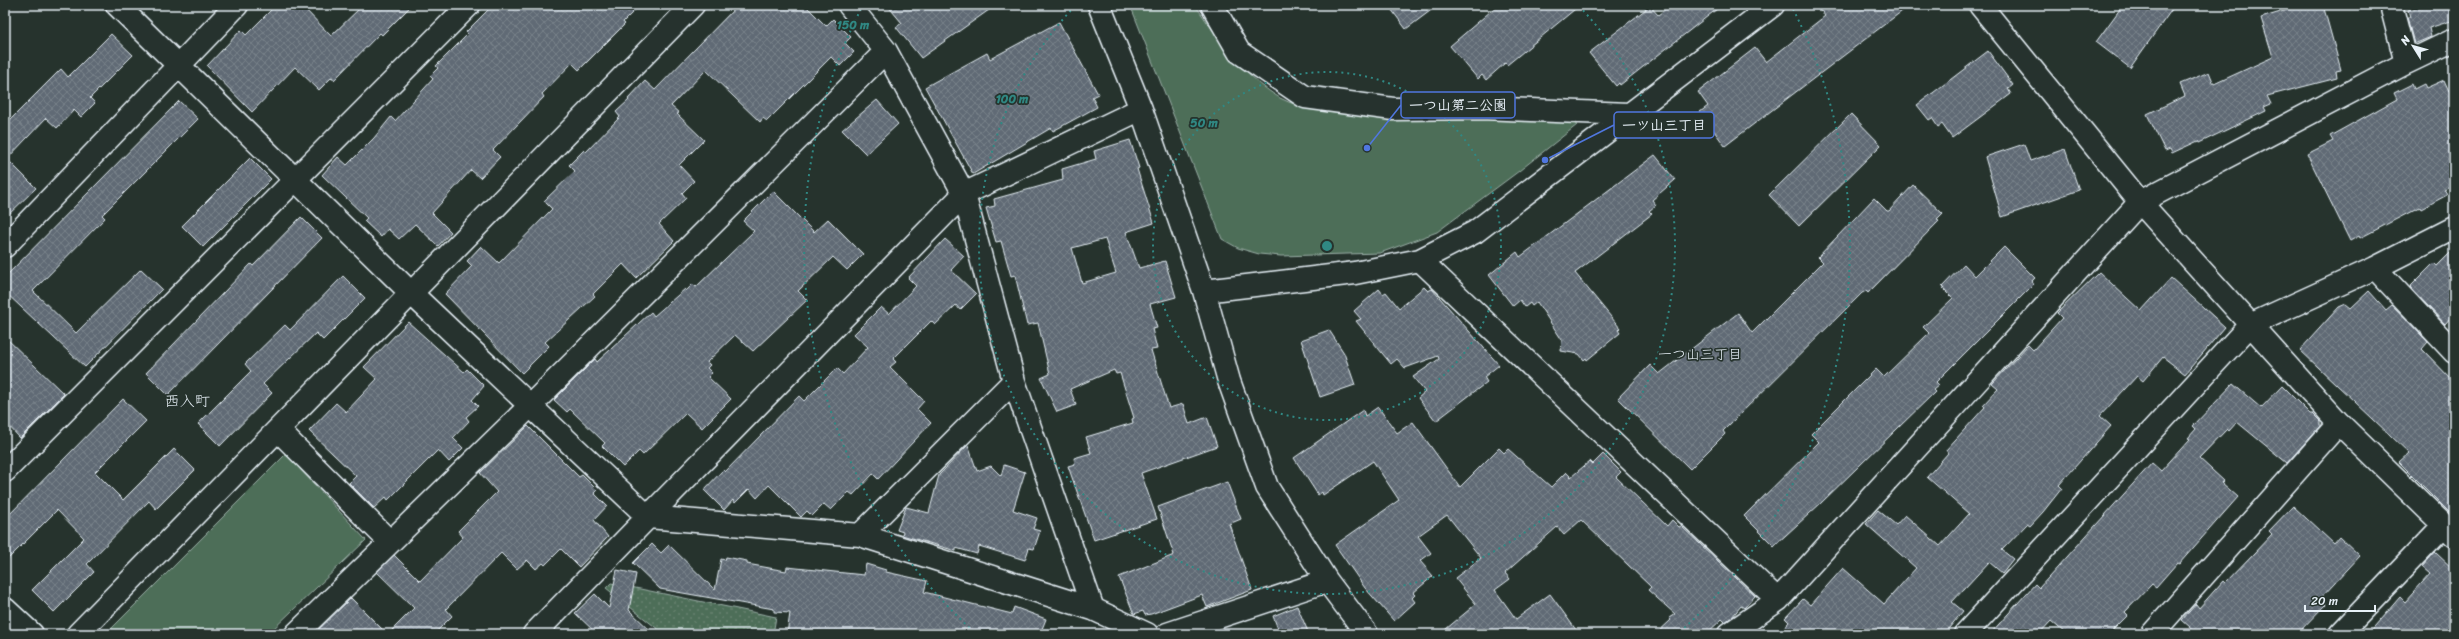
<svg xmlns="http://www.w3.org/2000/svg" width="2459" height="639" font-family="Sriracha,'Klee One',sans-serif">
<defs>
<pattern id="grass-dots" width="8" height="8" patternUnits="userSpaceOnUse"><rect width="8" height="8" fill="#4e6e58"/><path d="M2 2h.1M6 6h.1" fill="none" stroke="#688371" stroke-width="1.8" stroke-linecap="round"/></pattern>
<pattern id="building-cross-hatch" width="8" height="8" patternUnits="userSpaceOnUse"><rect width="8" height="8" fill="#606b75"/><path d="M0 0l8 8M0 8l8-8" fill="none" stroke="#778189"/></pattern>
</defs>
<rect width="100%" height="100%" fill="#26332d"/>
<filter id="ink" filterUnits="userSpaceOnUse"><feTurbulence type="fractalNoise" baseFrequency=".025" numOctaves="2"/><feDisplacementMap in="SourceGraphic" scale="8" xChannelSelector="R" yChannelSelector="G"/><feConvolveMatrix kernelMatrix="1 2 1 2 8 2 1 2 1" color-interpolation-filters="sRGB"/></filter>
<g filter="url(#ink)">
<!-- grass -->
<path fill="url(#grass-dots)" stroke="#9bb0a8" d="M 611,583 L 776,617 L 773,634 L 745,631 L 744,634 L 664,634 L 606,588 Z"/>
<!-- park -->
<path fill="#4e6e58" stroke="#9bb0a8" d="M 1136,5 L 1195,5 C 1219,39 1243,76 1280,98 C 1301,109 1327,112 1351,115 C 1428,124 1503,120 1580,115 L 1577,125 L 1519,171 L 1437,232 L 1380,253 L 1281,256 L 1259,254 L 1238,248 L 1222,239 L 1131,7 Z
M 286,454 L 366,540 L 268,634 L 106,634 Z"/>
<!-- building -->
<path fill="url(#building-cross-hatch)" stroke="#e8f1f8" fill-rule="evenodd" d="M 276,5 L 301,5 L 331,36 L 363,5 L 412,5 L 382,35 L 380,33 L 334,80 L 332,77 L 319,90 L 295,67 L 252,112 L 207,66 L 241,30 L 246,35 Z
M 493,5 L 640,5 L 623,22 L 625,24 L 579,70 L 572,63 L 542,94 L 544,97 L 493,150 L 500,157 L 480,178 L 471,170 L 432,213 L 451,232 L 438,246 L 415,224 L 399,239 L 388,229 L 381,237 L 364,221 L 367,218 L 322,175 L 338,157 L 347,165 L 374,138 L 391,117 L 395,121 L 433,79 L 430,76 L 438,68 L 436,66 L 468,34 L 466,32 Z
M 738,5 L 805,5 L 826,26 L 833,19 L 851,37 L 845,43 L 854,52 L 840,66 L 831,57 L 767,121 L 763,118 L 760,122 L 706,70 L 671,106 L 679,113 L 677,114 L 704,140 L 679,165 L 694,181 L 682,193 L 686,198 L 659,224 L 674,241 L 636,278 L 623,264 L 593,294 L 595,296 L 545,342 L 549,346 L 522,373 L 445,294 L 472,266 L 467,261 L 481,246 L 499,263 L 552,209 L 544,201 L 575,171 L 569,165 L 584,150 L 586,152 L 620,117 L 616,112 L 629,100 L 628,99 L 645,81 L 655,90 Z
M 887,5 L 996,5 L 921,58 L 896,27 L 902,23 Z
M 1388,5 L 1438,5 L 1406,29 Z
M 1498,5 L 1580,5 L 1507,65 L 1505,63 L 1486,80 L 1482,75 L 1478,79 L 1450,46 Z
M 1671,5 L 1722,5 L 1620,85 L 1619,83 L 1616,86 L 1589,53 L 1650,6 L 1658,15 Z
M 1817,5 L 1910,5 L 1725,146 L 1700,112 L 1708,106 L 1698,92 L 1755,48 L 1766,62 L 1825,16 Z
M 2123,5 L 2175,5 L 2130,68 L 2096,42 Z
M 2286,5 L 2323,5 L 2341,70 L 2336,71 L 2337,78 L 2267,96 L 2271,104 L 2264,107 L 2266,111 L 2199,143 L 2198,141 L 2172,153 L 2170,149 L 2165,151 L 2147,114 L 2185,96 L 2180,84 L 2209,72 L 2214,84 L 2273,57 L 2261,18 L 2287,10 Z
M 2429,5 L 2454,5 L 2454,20 L 2429,28 L 2431,37 L 2414,44 L 2407,17 L 2410,17 L 2408,10 Z
M 1059,22 L 1098,94 L 1092,97 L 1097,107 L 1053,131 L 1051,128 L 973,174 L 925,87 L 987,53 L 990,59 Z
M 111,34 L 133,55 L 90,98 L 95,103 L 81,117 L 74,110 L 57,128 L 46,118 L 7,159 L 36,188 L 5,218 L 5,125 L 61,69 L 68,77 Z
M 1988,51 L 2013,85 L 2008,89 L 2011,94 L 1952,138 L 1942,124 L 1938,127 L 1932,118 L 1929,120 L 1917,105 Z
M 2444,80 L 2449,91 L 2454,88 L 2454,185 L 2444,190 L 2447,195 L 2421,209 L 2420,207 L 2360,238 L 2359,236 L 2350,241 L 2307,154 L 2333,141 L 2330,136 L 2397,99 L 2394,93 L 2412,84 L 2414,89 L 2424,84 L 2426,88 Z
M 877,100 L 898,124 L 866,154 L 842,130 Z
M 179,101 L 198,119 L 102,215 L 105,218 L 33,291 L 76,333 L 141,269 L 162,289 L 85,367 L 5,292 L 5,277 Z
M 1851,114 L 1881,145 L 1799,226 L 1769,195 Z
M 1130,140 L 1139,168 L 1137,169 L 1154,223 L 1126,232 L 1139,268 L 1165,261 L 1176,297 L 1150,304 L 1157,328 L 1152,329 L 1157,349 L 1151,350 L 1169,408 L 1183,404 L 1189,424 L 1207,417 L 1217,446 L 1141,473 L 1157,519 L 1094,540 L 1068,466 L 1075,464 L 1074,458 L 1091,453 L 1086,437 L 1133,423 L 1132,419 L 1134,418 L 1120,373 L 1116,374 L 1114,370 L 1070,389 L 1076,405 L 1057,412 L 1041,378 L 1050,374 L 1038,323 L 1027,325 L 1015,275 L 1011,276 L 1001,241 L 996,242 L 986,208 L 995,206 L 994,199 L 1063,180 L 1062,169 L 1096,159 L 1094,151 ZM 1105,239 L 1116,273 L 1082,283 L 1072,248 Z
M 2024,144 L 2030,161 L 2065,149 L 2079,190 L 2002,217 L 1985,157 Z
M 1655,155 L 1675,180 L 1652,200 L 1656,205 L 1649,211 L 1652,214 L 1575,273 L 1620,328 L 1618,330 L 1620,333 L 1587,360 L 1586,358 L 1584,360 L 1579,354 L 1561,351 L 1562,340 L 1537,302 L 1532,306 L 1530,303 L 1525,307 L 1520,300 L 1513,306 L 1489,275 L 1517,252 L 1520,257 Z
M 250,158 L 271,179 L 203,247 L 182,226 Z
M 1913,185 L 1943,214 L 1937,220 L 1939,221 L 1868,293 L 1866,291 L 1862,293 L 1723,431 L 1725,434 L 1690,469 L 1618,398 L 1650,365 L 1659,374 L 1738,313 L 1752,333 L 1823,262 L 1818,257 L 1874,198 L 1887,211 L 1889,211 Z
M 773,191 L 814,232 L 828,219 L 863,254 L 847,270 L 833,257 L 798,291 L 807,300 L 753,351 L 735,335 L 707,362 L 710,365 L 707,368 L 712,373 L 708,377 L 731,399 L 702,428 L 686,413 L 643,455 L 639,451 L 623,467 L 602,446 L 605,443 L 570,409 L 567,412 L 554,400 L 595,359 L 597,362 L 651,312 L 654,316 L 685,289 L 686,291 L 693,284 L 696,287 L 754,231 L 743,221 Z
M 301,217 L 322,238 L 168,395 L 146,373 L 251,264 L 253,266 Z
M 945,239 L 964,256 L 951,270 L 976,294 L 960,310 L 956,305 L 935,325 L 931,321 L 893,359 L 896,362 L 890,367 L 924,401 L 917,409 L 931,423 L 878,479 L 873,474 L 853,495 L 849,492 L 831,510 L 824,504 L 812,516 L 807,511 L 801,517 L 769,485 L 757,498 L 749,489 L 735,503 L 733,500 L 724,510 L 704,490 L 723,470 L 725,472 L 799,396 L 804,401 L 837,368 L 843,374 L 868,347 L 854,334 L 881,307 L 889,314 L 916,286 L 908,278 Z
M 2004,247 L 2035,278 L 2031,282 L 2034,284 L 1936,382 L 1939,385 L 1933,390 L 1935,392 L 1821,503 L 1774,546 L 1744,516 L 1819,442 L 1811,434 L 1876,369 L 1884,377 L 1929,333 L 1923,327 L 1953,298 L 1942,287 L 1964,264 L 1975,276 Z
M 2454,249 L 2454,314 L 2445,324 L 2410,287 L 2434,263 L 2437,266 Z
M 2099,272 L 2141,311 L 2171,278 L 2225,327 L 2185,374 L 2163,357 L 2143,381 L 2137,376 L 2100,416 L 2111,426 L 2059,485 L 2062,488 L 2043,512 L 2030,526 L 2027,524 L 2002,550 L 2013,559 L 2002,573 L 1989,562 L 1952,602 L 1963,611 L 1944,634 L 1778,634 L 1789,622 L 1785,618 L 1803,599 L 1810,605 L 1843,568 L 1884,604 L 1916,568 L 1866,524 L 1878,510 L 1896,525 L 1905,515 L 1940,546 L 1969,514 L 1927,477 L 1948,453 L 1946,450 L 1985,407 L 1983,405 L 1998,389 L 1992,384 L 2028,345 L 2033,350 L 2062,318 L 2057,313 Z
M 343,276 L 365,298 L 323,340 L 316,333 L 263,384 L 272,393 L 220,446 L 198,424 L 251,371 L 245,364 L 285,325 L 290,330 Z
M 1424,287 L 1428,291 L 1432,289 L 1499,365 L 1484,377 L 1487,382 L 1436,421 L 1418,398 L 1425,392 L 1413,377 L 1439,359 L 1438,356 L 1405,368 L 1397,359 L 1391,364 L 1356,321 L 1361,319 L 1354,311 L 1379,289 L 1383,294 L 1386,292 L 1399,308 Z
M 2369,291 L 2386,310 L 2392,305 L 2428,342 L 2422,349 L 2454,382 L 2454,517 L 2399,462 L 2409,453 L 2300,350 L 2339,307 L 2346,304 L 2351,308 Z
M 408,322 L 464,372 L 467,369 L 484,386 L 472,400 L 478,406 L 466,417 L 469,421 L 453,438 L 463,448 L 449,462 L 438,450 L 388,500 L 386,497 L 374,508 L 349,483 L 356,476 L 309,431 L 336,403 L 346,412 L 377,379 L 364,367 Z
M 1329,330 L 1344,353 L 1355,385 L 1320,397 L 1301,340 Z
M 5,337 L 64,394 L 20,438 L 5,422 Z
M 2233,384 L 2261,408 L 2282,386 L 2310,414 L 2313,414 L 2320,421 L 2320,426 L 2287,463 L 2237,422 L 2229,431 L 2227,429 L 2199,458 L 2224,481 L 2222,483 L 2238,497 L 2179,564 L 2177,563 L 2156,587 L 2152,584 L 2125,612 L 2128,615 L 2109,634 L 2066,634 L 2051,621 L 2039,634 L 1990,634 L 2035,584 L 2039,588 L 2152,463 L 2161,471 L 2190,439 L 2188,438 L 2196,429 L 2193,426 Z
M 123,399 L 146,421 L 95,472 L 123,500 L 174,449 L 195,470 L 156,509 L 149,501 L 87,564 L 94,572 L 54,612 L 32,590 L 84,538 L 57,510 L 5,562 L 5,519 Z
M 1378,407 L 1397,433 L 1413,422 L 1460,487 L 1499,448 L 1504,453 L 1508,449 L 1551,487 L 1566,472 L 1571,477 L 1590,461 L 1593,464 L 1603,454 L 1621,472 L 1616,477 L 1667,526 L 1672,520 L 1679,527 L 1681,526 L 1755,596 L 1744,608 L 1741,606 L 1732,617 L 1725,622 L 1722,619 L 1706,634 L 1656,634 L 1671,620 L 1669,618 L 1675,614 L 1648,590 L 1651,587 L 1581,520 L 1564,535 L 1557,527 L 1505,573 L 1510,579 L 1495,590 L 1516,619 L 1550,594 L 1579,634 L 1440,634 L 1476,604 L 1455,578 L 1481,558 L 1447,515 L 1418,536 L 1431,553 L 1420,561 L 1433,576 L 1413,593 L 1415,595 L 1412,598 L 1415,602 L 1394,621 L 1365,588 L 1335,545 L 1399,500 L 1373,461 L 1323,495 L 1322,492 L 1318,495 L 1294,458 L 1363,410 L 1365,416 Z
M 528,426 L 579,477 L 582,475 L 597,490 L 594,493 L 607,506 L 594,520 L 608,537 L 579,567 L 561,549 L 545,565 L 543,563 L 536,569 L 527,560 L 517,569 L 501,553 L 446,609 L 452,616 L 434,634 L 388,634 L 414,608 L 377,572 L 394,555 L 420,581 L 463,537 L 458,531 L 497,492 L 480,473 Z
M 968,445 L 977,471 L 991,466 L 1001,476 L 1004,465 L 1025,472 L 1013,510 L 1037,518 L 1033,529 L 1040,531 L 1034,549 L 1029,548 L 1025,560 L 979,546 L 977,554 L 956,548 L 956,551 L 902,535 L 903,532 L 897,530 L 906,507 L 929,513 L 939,475 Z
M 1227,482 L 1241,519 L 1229,524 L 1252,590 L 1207,607 L 1202,595 L 1151,614 L 1145,615 L 1143,611 L 1134,614 L 1119,577 L 1174,555 L 1158,507 Z
M 2293,506 L 2334,544 L 2340,537 L 2360,556 L 2321,598 L 2326,604 L 2297,634 L 2198,634 L 2182,620 L 2196,604 L 2199,608 L 2223,581 L 2225,583 L 2254,553 L 2272,534 L 2269,531 Z
M 652,544 L 661,553 L 669,545 L 715,590 L 721,559 L 725,560 L 726,557 L 747,561 L 747,564 L 786,571 L 787,567 L 864,575 L 866,564 L 886,570 L 886,572 L 927,581 L 924,592 L 1012,614 L 1014,607 L 1046,619 L 1040,634 L 787,634 L 790,613 L 774,612 L 774,609 L 660,589 L 633,563 Z
M 2435,552 L 2454,570 L 2454,634 L 2368,634 L 2400,597 L 2405,602 L 2430,574 L 2422,567 Z
M 617,570 L 636,574 L 629,610 L 654,634 L 597,634 L 575,613 L 595,594 L 609,608 Z
M 351,598 L 387,634 L 314,634 Z
M 1297,606 L 1309,634 L 1280,634 L 1273,616 Z"/>
<g fill="none" stroke-linecap="round" stroke-linejoin="round">
<!-- minor casing -->
<g stroke="#e8f1f8" stroke-width="25">
<path id="minor" d="M 117,5 L 411,293 L 648,517 L 534,634
M 849,5 L 886,51 L 964,194 L 1014,381 L 1093,609 L 1147,634
M 1099,5 L 1141,109 L 1204,291 L 1229,381 L 1267,487 L 1327,581 L 1367,634
M 1212,5 L 1239,52 L 1305,97 L 1393,109 L 1481,108 L 1629,114
M 1980,5 L 2140,202 L 2339,423 L 2454,535
M 2391,5 L 2406,63
M 5,246 L 237,5
M 1420,260 L 1778,600
M 2375,268 L 2454,352
M 1204,291 L 1355,273 L 1420,260 L 1475,232 L 1773,5
M 278,430 L 389,541
M 5,471 L 469,5
M 648,517 L 964,194 L 1141,109
M 648,517 L 860,535 L 1093,609
M 860,535 L 1014,381
M 5,609 L 32,634
M 78,634 L 693,5
M 296,634 L 530,406 L 886,51
M 1167,634 L 1327,581
M 1729,634 L 1778,600 L 2140,202 L 2406,63 L 2454,40
M 1965,634 L 2250,325 L 2375,268 L 2454,228
M 2152,634 L 2339,423
M 2340,634 L 2444,525"/>
</g>
<!-- minor -->
<use href="#minor" stroke="#26332d" stroke-width="22"/>
</g>
</g>
<!-- distance rings -->
<g fill="none" stroke="#308883" stroke-width="2" stroke-dasharray="2 4">
<circle cx="1327" cy="246" r="174"/>
<path d="M1579 6A348 348 0 1 1 1075 6"/>
<path d="M974 632A523 523 0 0 1 861 9M1793 9A523 523 0 0 1 1680 632"/>
</g>
<g text-anchor="middle" dominant-baseline="central" stroke-width="3.5" stroke-linejoin="round" paint-order="stroke">
<!-- neighbourhood labels -->
<g font-size="14" fill="#e8f1f8" stroke="#26332d">
<text x="1700" y="354">一つ山三丁目</text>
</g>
<!-- quarter labels -->
<g font-size="15" fill="#e8f1f8" stroke="#26332d">
<text x="187" y="401">西入町</text>
</g>
</g>
<circle cx="1327" cy="246" r="6" fill="#308883" stroke="#26332d" stroke-width="2"/>
<g font-size="12" text-anchor="middle" font-weight="bold" fill="#308883" stroke="#26332d" stroke-width="3.5" stroke-linejoin="round" paint-order="stroke">
<text x="853" y="29">150 m</text>
<text x="1012" y="103">100 m</text>
<text x="1204" y="127">50 m</text>
</g>
<!-- callouts -->
<path fill="none" stroke="#5077e0" stroke-width="1.5" d="M1367 148L1401 105M1545 160L1614 125"/>
<g fill="#5077e0" stroke="#26332d" stroke-width="1.5">
<circle cx="1367" cy="148" r="4"/>
<circle cx="1545" cy="160" r="4"/>
</g>
<g fill="#26332d" stroke="#5077e0" stroke-width="1.5">
<rect x="1401" y="92" width="114" height="26" rx="4"/>
<rect x="1614" y="112" width="100" height="26" rx="4"/>
</g>
<g font-size="14" text-anchor="middle" font-weight="bold" fill="#e8f1f8">
<text x="1458" y="110">一つ山第二公園</text>
<text x="1664" y="130">一ツ山三丁目</text>
</g>
<!-- margin -->
<rect width="2459" height="639" fill="none" stroke="#26332d" stroke-width="20"/>
<rect x="10" y="10" width="2439" height="619" fill="none" stroke="#e8f1f8" stroke-width="1.5" filter="url(#ink)"/>
<!-- north arrow -->
<g transform="translate(2413 46) rotate(307)" stroke="#26332d" stroke-width="3" paint-order="stroke">
<path d="M0-3L7 15L0 10L-7 15Z" fill="#e8f1f8"/>
<text y="-6" font-size="11" font-weight="bold" text-anchor="middle" fill="#e8f1f8">N</text>
</g>
<!-- scale -->
<path d="M2305 605v6h70v-6" fill="none" stroke="#e8f1f8" stroke-width="2"/>
<text x="2311" y="605" font-size="12" fill="#e8f1f8" stroke="#26332d" stroke-width="3" paint-order="stroke">20 m</text>
</svg>
